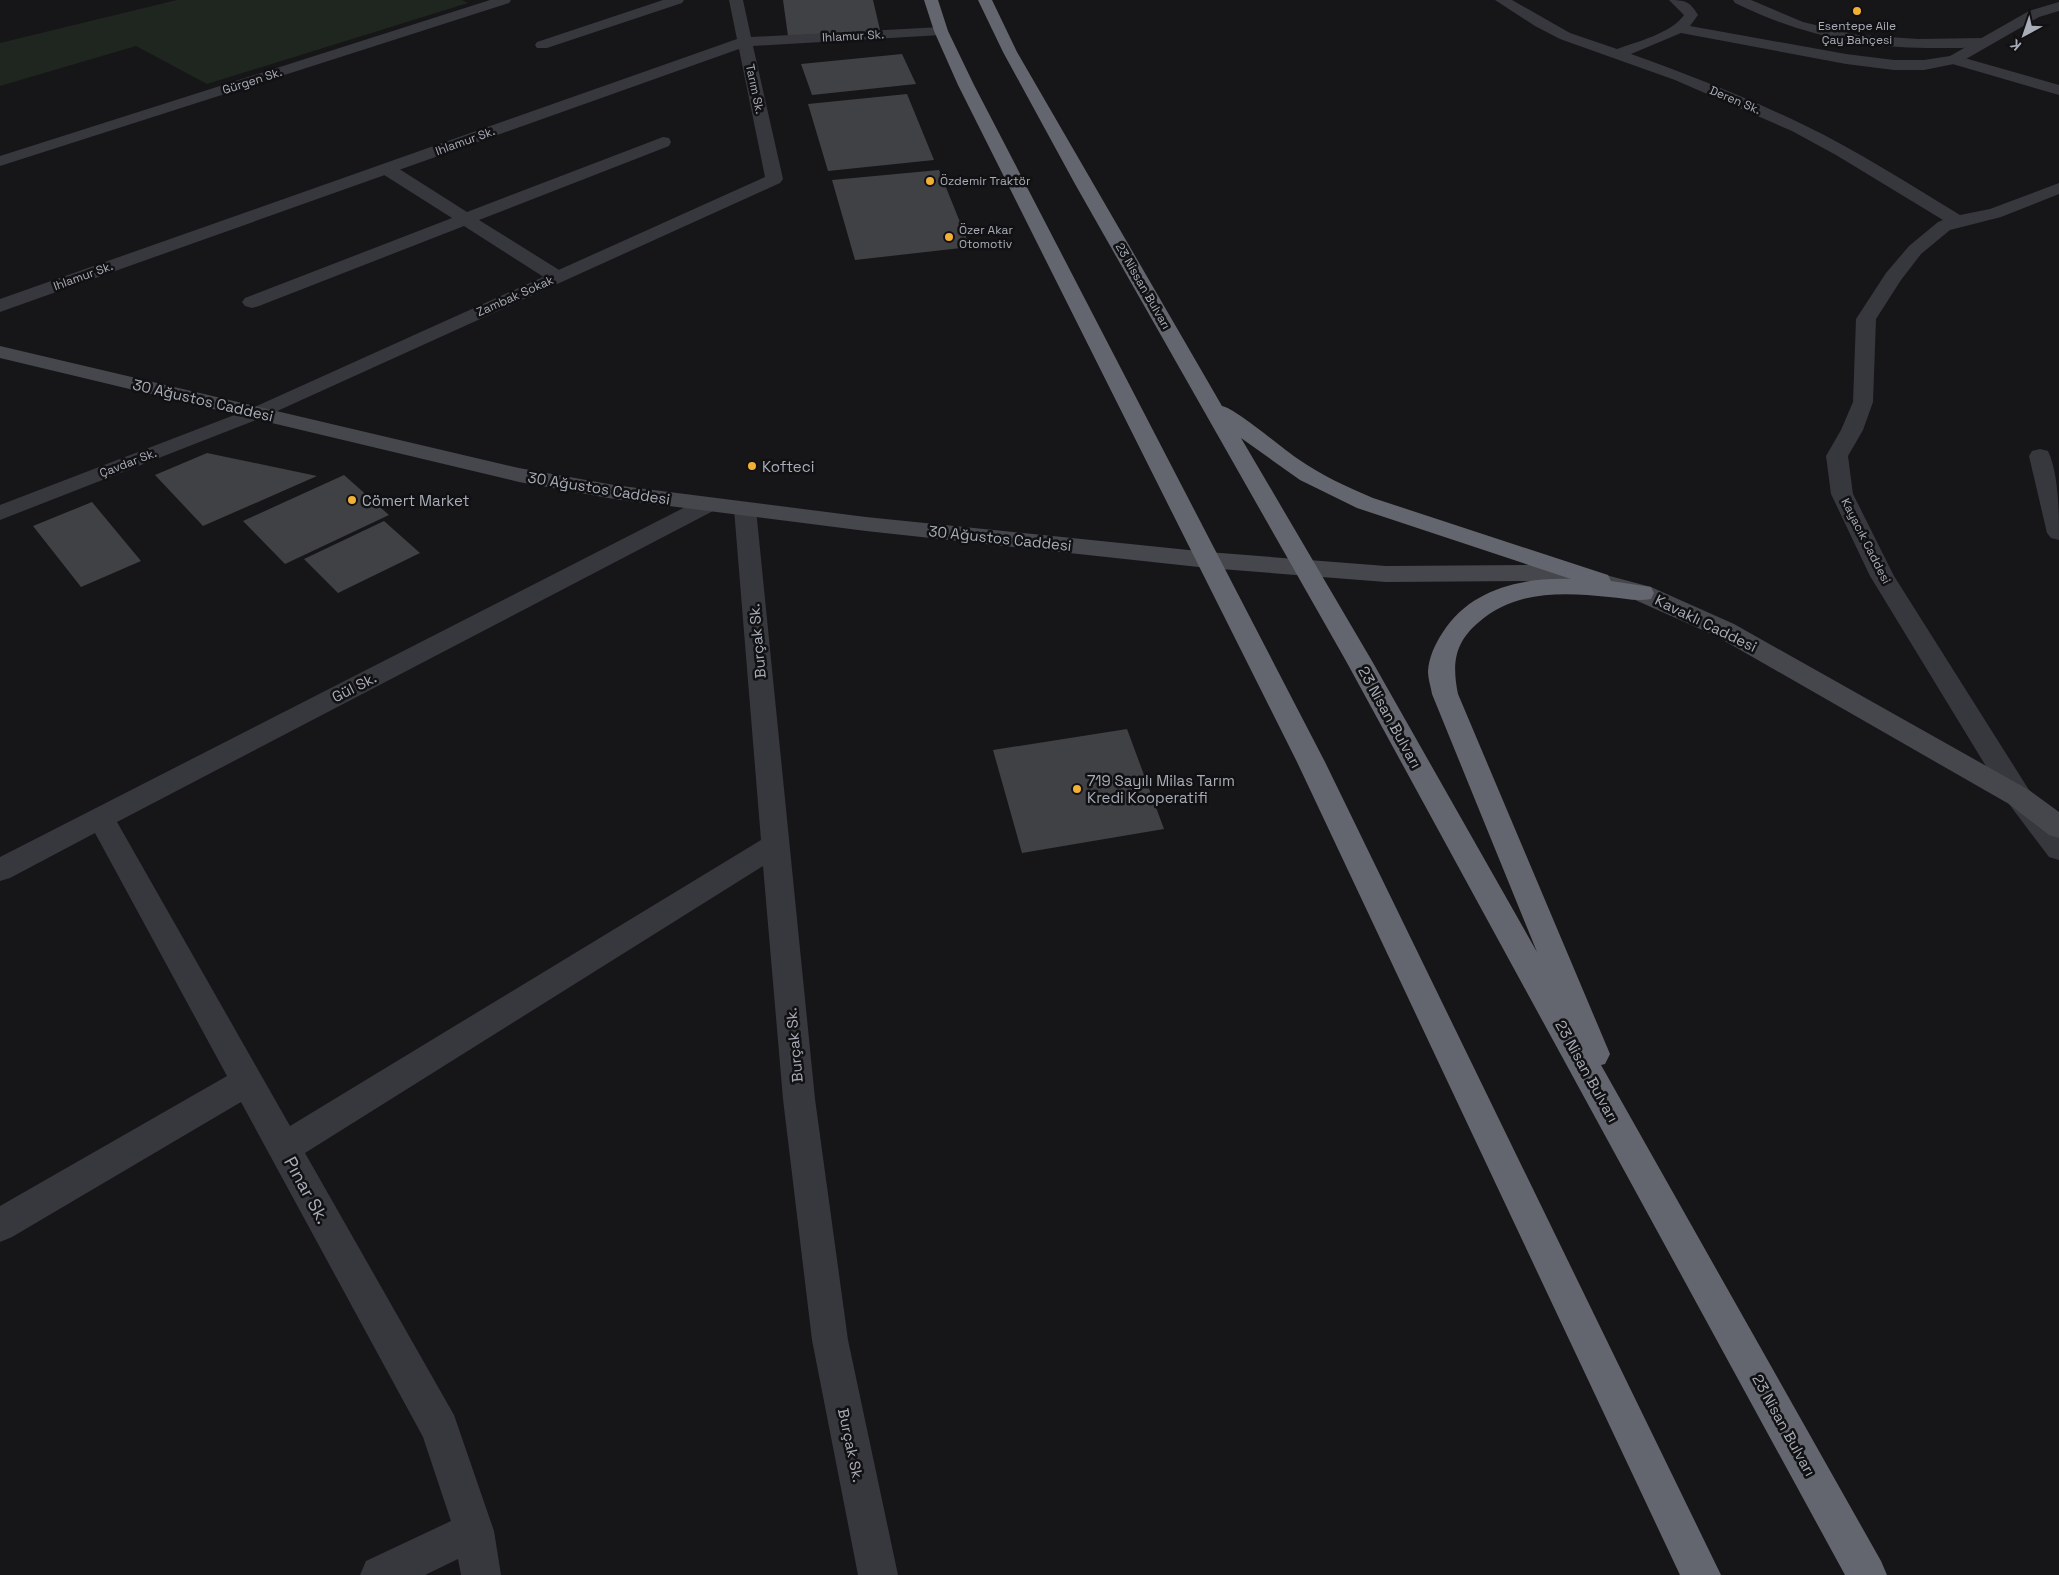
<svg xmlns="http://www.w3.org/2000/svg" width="2059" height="1575" font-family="'Space Grotesk',sans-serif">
<rect width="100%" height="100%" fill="#161618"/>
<!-- green -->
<path fill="#1e261f" d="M 177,0 L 462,0 L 468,3 L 207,84 L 136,46 L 0,86 L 0,43 Z"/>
<!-- building -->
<path fill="#404145" d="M 783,0 L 873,0 L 880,30 L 788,36 Z
M 902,54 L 916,84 L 812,95 L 801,64 Z
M 907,94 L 934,160 L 828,171 L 808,104 Z
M 939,170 L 970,247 L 855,260 L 832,180 Z
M 207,453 L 317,476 L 203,526 L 155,475 Z
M 344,475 L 389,515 L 285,564 L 243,521 Z
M 92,502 L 141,561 L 81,587 L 33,526 Z
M 384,521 L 420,553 L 338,593 L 304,559 Z
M 1127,729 L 1164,829 L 1022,853 L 993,750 Z"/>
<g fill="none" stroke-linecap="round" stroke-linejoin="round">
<!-- lane -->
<path fill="#37383d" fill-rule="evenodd" d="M 1733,0 L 1751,0 L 1803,22 L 1858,35 L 1919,39 L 1982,38 L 1987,39 L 1989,42 L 1987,45 C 1970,49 1951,48 1934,48 C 1863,49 1798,34 1735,3 Z
M 1954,55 L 2059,85 L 2059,95 L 1949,63 L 1946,60 L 1949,57 Z
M 663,137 L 669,138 L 671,142 L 669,146 L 479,220 L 564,273 L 566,277 L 564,281 L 557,283 L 550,281 L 464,226 L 259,306 L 252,308 L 245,306 L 242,302 L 245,298 L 452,218 L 381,173 L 379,169 L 381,165 L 393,165 L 467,212 Z"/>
<!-- street -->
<path fill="#37383d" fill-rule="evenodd" d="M 490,0 L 511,0 L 509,3 L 0,166 L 0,156 Z
M 663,0 L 684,0 L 682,3 L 547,48 L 537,48 L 535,45 L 537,42 Z
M 729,0 L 743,0 L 751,37 L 941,27 L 946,28 L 948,31 L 946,34 L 941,35 L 753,46 L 783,179 L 780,183 L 264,417 L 0,520 L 0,505 L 250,409 L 765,177 L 739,49 L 0,312 L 0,299 L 737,39 Z
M 1495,0 L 1512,0 L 1570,33 L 1617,49 C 1636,42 1672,33 1684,15 L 1669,0 C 1684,0 1690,1 1698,15 L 1690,26 L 1846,54 L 1894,60 L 1924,60 L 1950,56 L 2029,11 L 2059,2 L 2059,11 L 2039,17 L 1959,63 L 1924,70 L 1894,70 L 1846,64 L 1681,33 L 1631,54 C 1690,75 1748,98 1804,125 C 1858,151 1909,184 1960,215 L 1990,209 L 2059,183 L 2059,194 L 2001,217 L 1950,230 L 1921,254 L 1901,280 L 1876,319 L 1873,402 L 1863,430 L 1848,456 L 1853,494 L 1894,576 L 2029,790 L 2059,828 L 2059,860 L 2049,857 L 2009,804 L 1870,576 L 1831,494 L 1826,456 L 1841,430 L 1853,402 L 1856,319 L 1886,273 L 1909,246 L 1938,222 L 1943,220 L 1836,155 L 1792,131 L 1675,80 L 1560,39 L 1535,26 Z
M 2040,449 L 2048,451 C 2059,474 2059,514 2059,540 L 2051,538 L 2047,533 L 2029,456 L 2032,451 Z
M 707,498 L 715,500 L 718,505 L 715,510 L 117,822 L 290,1126 L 761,840 L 734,509 L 737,504 L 745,502 L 753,504 L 756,509 L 815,1099 L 848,1340 L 898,1575 L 858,1575 L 812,1340 L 783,1099 L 763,866 L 305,1153 L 454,1415 L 494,1531 L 501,1575 L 461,1575 L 458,1559 L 425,1575 L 360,1575 L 366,1561 L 451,1521 L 423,1437 L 241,1102 L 12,1237 L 0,1242 L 0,1206 L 227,1076 L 95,833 L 10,878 L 0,881 L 0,857 L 699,500 Z"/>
<!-- secondary -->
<path fill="#45474d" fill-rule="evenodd" d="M 0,346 L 519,468 L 614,485 L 866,517 L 1208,552 L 1386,566 L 1529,565 L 1606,575 L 1651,587 L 1734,624 L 2029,790 L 2059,812 L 2059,838 L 2049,835 L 2009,804 L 1716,636 L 1633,599 L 1605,591 L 1529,581 L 1386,582 L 1208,568 L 866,531 L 614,499 L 519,482 L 0,358 Z"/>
<!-- highway -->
<path fill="#63666e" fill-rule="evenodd" d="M 924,0 L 938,0 L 948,31 L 974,85 L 1325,762 L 1721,1575 L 1680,1575 L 1297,762 L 958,85 L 934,31 Z
M 978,0 L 992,0 L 1017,52 L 1222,406 C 1235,408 1282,448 1298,459 C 1321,475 1347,487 1373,498 L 1608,575 L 1611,581 L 1651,587 L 1654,593 L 1651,599 C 1637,602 1623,598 1609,597 C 1563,592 1516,590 1479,622 C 1454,643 1452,664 1458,694 L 1610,1054 L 1605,1064 L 1601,1065 L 1881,1561 L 1887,1575 L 1845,1575 L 1346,661 L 1075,184 L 1003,52 ZM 1241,438 L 1300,480 L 1357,508 L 1571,579 C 1523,577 1470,589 1443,632 C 1435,644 1429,657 1428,671 C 1428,679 1431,687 1432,694 L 1537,952 L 1372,661 Z"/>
</g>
<!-- markers -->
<g fill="#f2b134" stroke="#111113" stroke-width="2">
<circle cx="1857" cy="11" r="5"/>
<circle cx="930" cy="181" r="5"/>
<circle cx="949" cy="237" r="5"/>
<circle cx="752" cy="466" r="5"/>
<circle cx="352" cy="500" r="5"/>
<circle cx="1077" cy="789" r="5"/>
</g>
<g text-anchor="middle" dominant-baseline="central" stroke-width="5" stroke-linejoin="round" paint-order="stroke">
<!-- far-poi labels -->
<g font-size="12" fill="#a8adb8" stroke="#111113" text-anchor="start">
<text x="1857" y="26" text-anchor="middle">Esentepe Aile<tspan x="1857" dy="14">Çay Bahçesi</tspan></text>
<text x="940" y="181">Özdemir Traktör</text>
<text x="959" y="230">Özer Akar<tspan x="959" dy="14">Otomotiv</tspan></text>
</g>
<!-- far-street labels -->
<g font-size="12" fill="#a8adb8" stroke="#111113">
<text transform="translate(853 36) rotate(-3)">Ihlamur Sk.</text>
<text transform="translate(252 81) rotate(-18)">Gürgen Sk.</text>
<text transform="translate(755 89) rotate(78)">Tarım Sk.</text>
<text transform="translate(1735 100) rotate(23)">Deren Sk.</text>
<text transform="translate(465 141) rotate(-20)">Ihlamur Sk.</text>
<text transform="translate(83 276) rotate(-20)">Ihlamur Sk.</text>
<text transform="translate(1143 286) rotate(60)">23 Nissan Bulvarı</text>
<text transform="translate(515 296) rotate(-24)">Zambak Sokak</text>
<text transform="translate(128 463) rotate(-21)">Çavdar Sk.</text>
<text transform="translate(1866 541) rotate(63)">Kayacık Caddesi</text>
</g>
<!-- street labels -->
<g font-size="15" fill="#a8adb8" stroke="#111113">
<text transform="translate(203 400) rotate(13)">30 Ağustos Caddesi</text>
<text transform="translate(599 488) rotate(9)">30 Ağustos Caddesi</text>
<text transform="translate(1000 538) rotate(6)">30 Ağustos Caddesi</text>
<text transform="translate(1706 623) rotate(26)">Kavaklı Caddesi</text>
<text transform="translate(757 641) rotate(-95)">Burçak Sk.</text>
<text transform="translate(354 687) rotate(-27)">Gül Sk.</text>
<text transform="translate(1390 717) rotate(61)">23 Nisan Bulvarı</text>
<text transform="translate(794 1045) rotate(-95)">Burçak Sk.</text>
<text transform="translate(1587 1071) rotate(61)">23 Nisan Bulvarı</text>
<text transform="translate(1784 1425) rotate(61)">23 Nisan Bulvarı</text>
<text transform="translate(851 1445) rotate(78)">Burçak Sk.</text>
</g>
<!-- poi labels -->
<g font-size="15" fill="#a8adb8" stroke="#111113" text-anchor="start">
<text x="762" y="466">Kofteci</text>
<text x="362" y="500">Cömert Market</text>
<text x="1087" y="780">719 Sayılı Milas Tarım<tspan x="1087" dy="17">Kredi Kooperatifi</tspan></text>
</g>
<!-- near-street labels -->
<g font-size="18" fill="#a8adb8" stroke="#111113">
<text transform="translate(307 1190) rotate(61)">Pınar Sk.</text>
</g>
</g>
<!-- north arrow -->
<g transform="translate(2024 35) rotate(220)" stroke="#111113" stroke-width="4" paint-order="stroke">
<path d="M0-4L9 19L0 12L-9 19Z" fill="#a8adb8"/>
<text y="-8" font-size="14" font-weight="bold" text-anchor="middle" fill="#a8adb8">K</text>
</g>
</svg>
